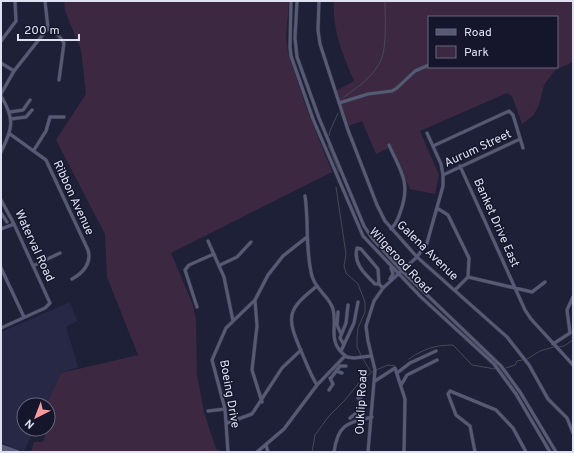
<svg xmlns="http://www.w3.org/2000/svg" width="574" height="453" font-family="Overpass,sans-serif">
<rect width="100%" height="100%" fill="#1e2037"/>
<!-- built -->
<path fill="#262845" d="M 70,302 L 77,321 L 66,327 L 78,367 L 61,373 L 46,405 L 24,405 L 24,429 L 34,429 L 24,452 L 1,443 L 1,332 Z"/>
<!-- green -->
<path fill="#3c2841" fill-rule="evenodd" d="M 64,1 L 289,1 L 286,37 L 288,53 L 305,104 L 332,172 L 171,253 L 193,305 L 196,321 L 197,375 L 204,412 L 216,449 L 224,452 L 31,452 L 34,442 L 43,442 L 46,433 L 41,429 L 48,429 L 48,405 L 46,405 L 61,373 L 138,355 L 107,277 L 105,234 L 56,140 L 86,94 L 81,50 L 65,11 Z
M 334,1 L 573,1 L 573,62 L 555,70 L 544,85 L 539,105 L 533,116 L 522,124 L 512,96 L 507,93 L 420,131 L 439,175 L 435,194 L 410,189 L 391,147 L 376,154 L 362,121 L 349,126 L 336,91 L 354,81 C 343,55 332,30 334,1 ZM 429,17 L 557,17 L 557,67 L 429,67 Z"/>
<g fill="none" stroke-linecap="round" stroke-linejoin="round">
<!-- stream -->
<path stroke="#434a56" stroke-width="1" d="M 344,97 C 357,88 375,75 381,60 C 387,47 385,16 385,1
M 329,136 L 330,131 L 338,113
M 328,145 L 339,172
M 336,187 L 346,254 L 344,266 L 346,273 L 358,284 L 365,302 L 365,312 L 358,328 L 357,338 L 357,347 L 361,355
M 558,347 L 564,346 L 573,340
M 363,359 L 371,372
M 409,359 C 423,349 435,345 453,345 L 472,365 L 495,369
M 527,359 L 540,351 L 554,347
M 506,368 L 515,365 L 517,361 L 522,360
M 500,369 L 500,368
M 376,370 L 388,365 L 395,366
M 312,452 L 315,435 L 329,416 L 345,400 L 358,384 L 373,371"/>
<!-- minor casing -->
<g stroke="#38394c" stroke-width="4">
<path id="minor" d="M 291,1 L 290,47 L 291,56 L 313,119 L 363,236 L 421,297 L 494,364 L 516,394 L 550,452
M 297,1 L 295,38 L 297,57 L 319,118 L 364,226 L 372,238 L 402,271 L 501,366 L 520,392 L 556,452
M 319,1 L 318,30 L 320,44 L 348,130 L 377,205 L 385,221 L 417,257 L 507,337 L 529,365 L 548,399 L 567,418 L 573,433
M 48,28 L 59,36 L 64,43 L 59,80
M 1,41 L 16,21 L 15,1
M 1,63 L 14,71
M 1,94 L 14,71 L 48,28 L 45,1
M 1,96 C 15,119 13,128 1,152
M 339,103 L 368,94 L 392,91 L 397,88 L 415,71 L 429,65
M 10,112 L 23,110 L 30,100
M 11,119 L 26,117 L 32,110
M 10,134 L 46,160 L 88,250 C 92,263 83,273 72,279
M 389,145 C 400,170 411,182 401,210 C 399,217 397,223 391,229
M 433,146 L 509,111 L 513,115 L 523,148
M 34,150 L 46,131 L 50,117 L 64,117
M 460,166 L 525,310 L 531,319 L 573,365
M 443,175 L 520,139
M 305,196 C 309,222 305,250 312,276 C 315,289 329,296 333,309 C 338,327 326,342 347,357 L 354,358 L 371,356
M 1,200 L 14,224 L 50,303 L 45,308 L 1,328
M 437,208 L 448,215 L 469,258 L 468,277 L 455,290
M 1,213 L 7,222
M 1,229 L 14,224
M 208,241 L 224,277 L 233,321
M 220,265 L 237,257 L 251,242
M 33,266 L 60,253
M 1,268 L 24,317
M 468,277 L 532,292 L 545,282
M 390,279 L 393,274 L 391,268
M 379,284 L 378,269 L 361,249 L 357,248 C 353,264 365,274 375,284 L 379,284 L 383,288
M 197,307 L 185,270 L 189,265 L 214,254
M 338,312 L 337,325 L 341,334
M 553,344 L 570,333 L 567,310 L 573,297
M 344,345 L 340,338 L 346,323 L 348,305
M 341,351 L 354,323 L 358,302
M 336,371 L 342,373
M 397,373 L 410,363 L 436,351
M 331,378 L 340,366 L 346,366
M 375,381 L 395,368 L 405,399 L 404,452
M 317,385 C 310,374 306,362 301,351 C 286,316 287,310 317,286
M 401,385 L 407,375 L 437,360
M 329,390 L 333,384 L 330,378
M 359,396 L 361,397 L 360,399 L 358,398 Z
M 262,402 L 252,370 L 257,326 L 255,300 L 268,275 L 283,256 L 307,237
M 208,411 L 225,409
M 350,418 L 359,411 L 360,399
M 227,423 L 252,414 L 282,368 L 301,350
M 266,445 L 268,452
M 1,446 L 18,452
M 1,449 L 9,452
M 228,452 L 225,409 L 212,360 L 226,328 L 255,300
M 257,452 L 284,429 L 317,385 L 345,356
M 334,452 C 338,424 347,423 372,417
M 368,452 L 375,370 L 368,341 L 366,326 L 374,301 L 383,288 L 417,257 L 427,243 L 443,186 L 443,175 L 441,164 L 427,133
M 475,452 L 470,426 L 456,415 L 448,394 L 450,391 L 496,410 L 513,428 L 526,452"/>
</g>
<!-- minor -->
<use href="#minor" stroke="#575a75" stroke-width="3"/>
</g>
<g text-anchor="middle" dominant-baseline="central" stroke-width="3" stroke-linejoin="round" paint-order="stroke">
<!-- street labels -->
<g font-size="12" fill="#dfe1f1" stroke="#15162c">
<text transform="translate(478 149) rotate(-25)">Aurum Street</text>
<text transform="translate(73 198) rotate(65)">Ribbon Avenue</text>
<text transform="translate(496 223) rotate(66)">Banket Drive East</text>
<text transform="translate(34 246) rotate(65)">Waterval Road</text>
<text transform="translate(427 251) rotate(44)">Galena Avenue</text>
<text transform="translate(400 261) rotate(47)">Wilgerood Road</text>
<text transform="translate(229 394) rotate(80)">Boeing Drive</text>
<text transform="translate(362 402) rotate(-87)">Ouklip Road</text>
</g>
</g>
<!-- border -->
<rect width="574" height="453" fill="none" stroke="#dfe1f1" stroke-width="4"/>
<!-- legend -->
<rect x="428" y="16" width="130" height="52" fill="#15162c" stroke="#66677b"/>
<rect x="436" y="29" width="20" height="6" fill="#575a75" stroke="#66677b"/>
<text x="464" y="36" font-size="12" fill="#dfe1f1">Road</text>
<rect x="436" y="46" width="20" height="12" fill="#3c2841" stroke="#66677b"/>
<text x="464" y="56" font-size="12" fill="#dfe1f1">Park</text>
<!-- north arrow -->
<g transform="translate(36 417) rotate(222)"><circle r="19" fill="#15162c" stroke="#66677b"/>
<path d="M0-3L7 15L0 10L-7 15Z" fill="#f59b9d"/>
<text y="-6" font-size="11" font-weight="bold" text-anchor="middle" fill="#dfe1f1">N</text>
</g>
<!-- scale -->
<path d="M18 34v6h61v-6" fill="none" stroke="#dfe1f1" stroke-width="2"/>
<text x="24" y="34" font-size="12" fill="#dfe1f1" stroke="#15162c" stroke-width="3" paint-order="stroke">200 m</text>
</svg>
